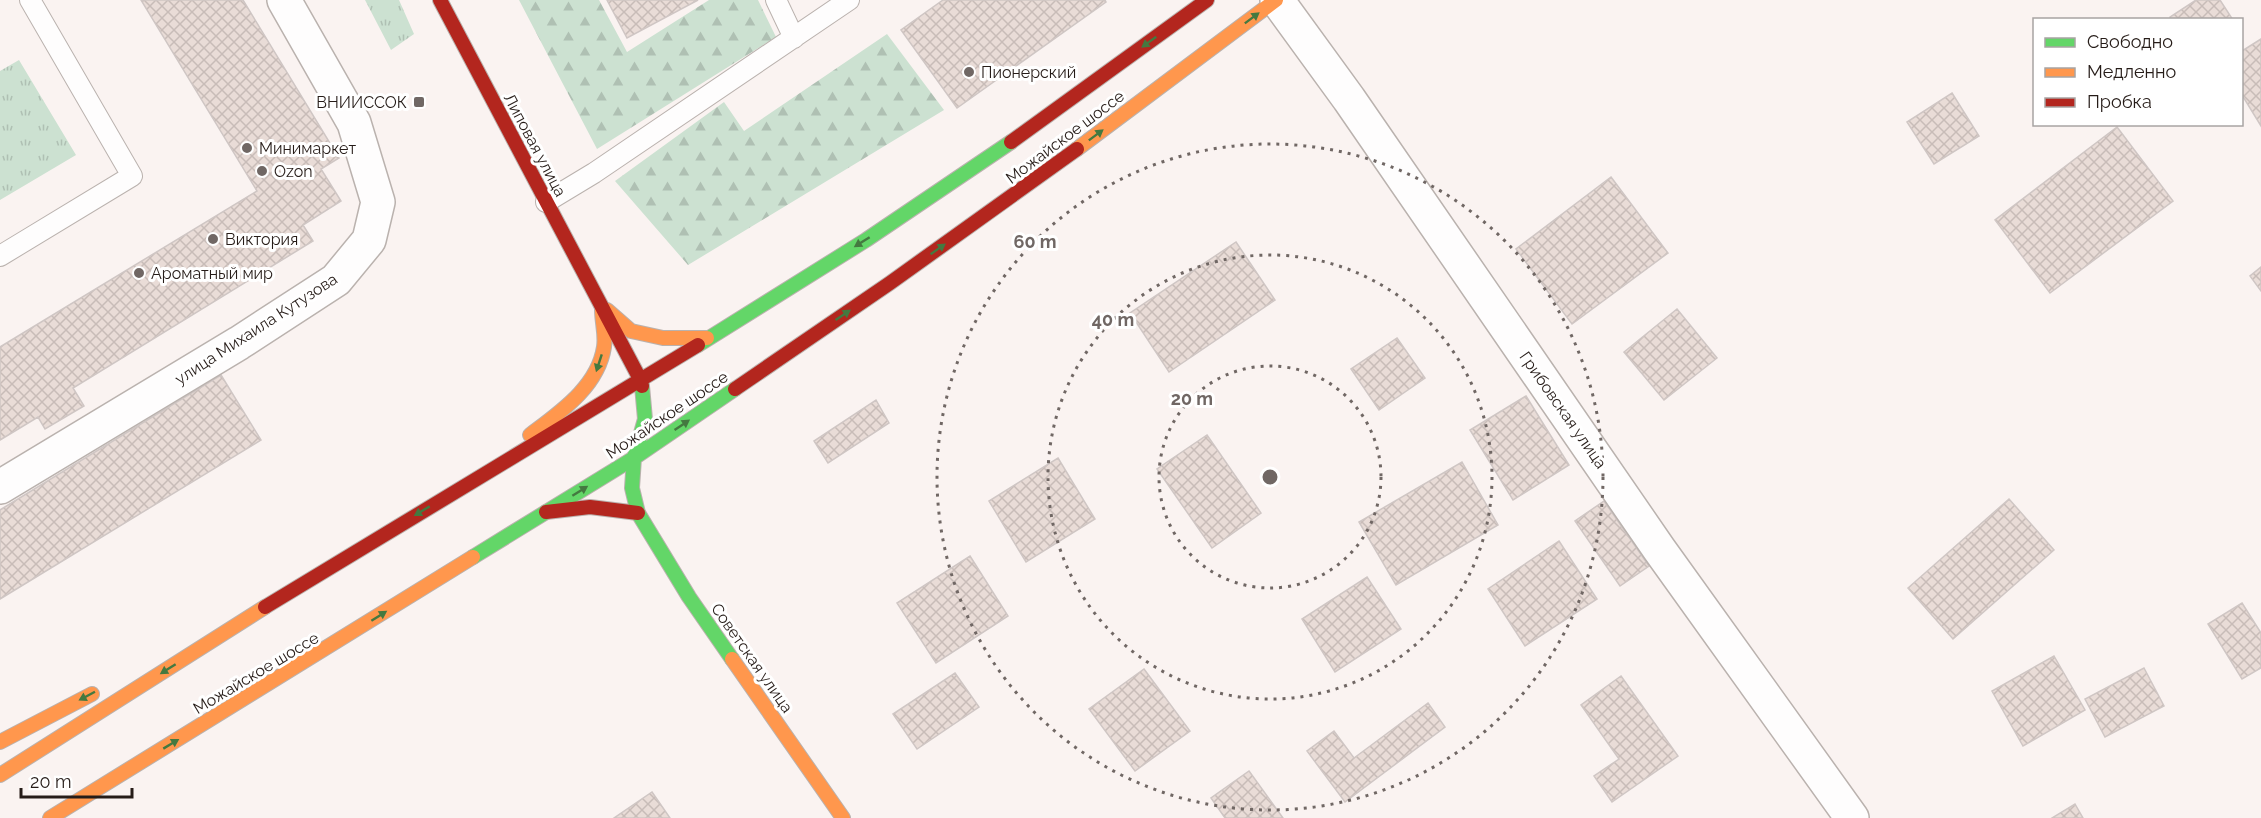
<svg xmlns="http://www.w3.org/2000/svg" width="2261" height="818" font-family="Raleway,sans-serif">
<defs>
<pattern id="grass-tufts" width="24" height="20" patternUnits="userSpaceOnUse" patternTransform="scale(1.5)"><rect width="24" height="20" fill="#cce1d1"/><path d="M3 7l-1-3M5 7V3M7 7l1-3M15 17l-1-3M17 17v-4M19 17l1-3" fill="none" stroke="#afc0b3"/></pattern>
<pattern id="forest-firs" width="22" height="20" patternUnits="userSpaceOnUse" patternTransform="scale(1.5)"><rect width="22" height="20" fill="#cce1d1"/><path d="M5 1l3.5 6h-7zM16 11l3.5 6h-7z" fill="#afc0b3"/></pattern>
<pattern id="building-cross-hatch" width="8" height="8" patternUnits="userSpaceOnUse" patternTransform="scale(1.5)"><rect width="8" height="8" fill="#e9dcd7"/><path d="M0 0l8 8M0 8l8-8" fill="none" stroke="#c8bcb8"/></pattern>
</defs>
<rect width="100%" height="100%" fill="#faf3f1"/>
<!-- grass -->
<path fill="url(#grass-tufts)" d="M 365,0 L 399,0 L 414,34 L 391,50 Z
M 19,60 L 76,155 L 0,200 L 0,71 Z"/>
<!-- forest -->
<path fill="url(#forest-firs)" d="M 519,0 L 599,0 L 627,52 L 709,0 L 758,0 L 776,37 L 597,149 Z
M 887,34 L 944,110 L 688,265 L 615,181 L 724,102 L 744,131 Z"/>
<!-- building -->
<path fill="url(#building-cross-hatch)" stroke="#cfc6c4" stroke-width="1.5" d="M 141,0 L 243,0 L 339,158 L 321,169 L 341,201 L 303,225 L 313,241 L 73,388 L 84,406 L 45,429 L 38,417 L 0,440 L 0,347 L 257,191 Z
M 607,0 L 698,0 L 627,38 Z
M 943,0 L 1105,0 L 1106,2 L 957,108 L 901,30 Z
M 2196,0 L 2220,0 L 2233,20 L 2171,20 L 2170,17 Z
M 2261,39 L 2261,126 L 2242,95 L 2242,51 Z
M 1952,93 L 1979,136 L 1934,164 L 1907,122 Z
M 2117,127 L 2173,201 L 2050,293 L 1995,220 Z
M 1611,177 L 1668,253 L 1572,324 L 1516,249 Z
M 1236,242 L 1275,300 L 1169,372 L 1130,313 Z
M 2261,267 L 2261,291 L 2250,276 Z
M 1677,309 L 1717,358 L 1664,400 L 1624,352 Z
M 1397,338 L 1425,378 L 1379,410 L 1351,369 Z
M 221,375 L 261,440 L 0,599 L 0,510 Z
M 1526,396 L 1569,465 L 1513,500 L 1470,430 Z
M 876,400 L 889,423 L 828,463 L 814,441 Z
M 1207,435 L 1261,513 L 1212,548 L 1157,469 Z
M 1058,458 L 1095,519 L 1026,562 L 989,501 Z
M 1462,462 L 1498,525 L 1396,585 L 1359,522 Z
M 2009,499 L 2054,550 L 1953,639 L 1908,588 Z
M 1604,501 L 1649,566 L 1620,586 L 1575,521 Z
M 1559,541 L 1597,599 L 1525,646 L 1488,589 Z
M 970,556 L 1008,616 L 936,663 L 897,603 Z
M 1367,577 L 1401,629 L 1335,672 L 1302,619 Z
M 2242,603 L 2261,633 L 2261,668 L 2242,679 L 2208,624 Z
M 2054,656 L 2085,710 L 2023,746 L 1992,691 Z
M 2144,668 L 2164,706 L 2105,737 L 2085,699 Z
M 1144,669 L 1190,731 L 1135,771 L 1089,709 Z
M 955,673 L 979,707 L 917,749 L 893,714 Z
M 1621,676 L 1678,756 L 1612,802 L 1594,776 L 1619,759 L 1581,705 Z
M 1428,703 L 1445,727 L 1345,802 L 1307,751 L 1334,731 L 1354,758 Z
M 1249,771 L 1283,818 L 1225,818 L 1211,798 Z
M 652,792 L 670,818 L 614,818 Z
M 2075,804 L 2083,818 L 2052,818 Z"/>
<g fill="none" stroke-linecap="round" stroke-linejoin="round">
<!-- lane casing -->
<g stroke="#bab2ae" stroke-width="22">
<path id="lane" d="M 776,0 L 794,38
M 546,202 L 594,173 L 849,0
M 0,256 L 132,176 L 30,0"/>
</g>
<!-- street casing -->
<g stroke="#bab2ae" stroke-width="36">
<path id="street" d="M 1277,0 L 1349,99 L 1659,549 L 1852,818
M 0,487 L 239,343 L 336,280 L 369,240 L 378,202 L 354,123 L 284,0"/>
</g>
<!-- fast casing -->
<g stroke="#bab2ae" stroke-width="16">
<path id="fast" d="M 698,345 L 866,240 L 1011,142
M 642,386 L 645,419 L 634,458 L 632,488 L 638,513 L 689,597 L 732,659
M 473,557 L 634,458 L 735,389"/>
</g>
<!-- slow casing -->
<g stroke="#bab2ae" stroke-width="16">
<path id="slow" d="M 1077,149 L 1276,0
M 607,310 L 631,331 L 663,338 L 707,338
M 530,435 C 559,413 598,387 604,347 C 606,335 602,322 602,310
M 732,659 L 843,818
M 0,742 L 92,694
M 0,775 L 265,607
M 50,818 L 473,557"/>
</g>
<!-- jam casing -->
<g stroke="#bab2ae" stroke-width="16">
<path id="jam" d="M 440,0 L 641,381 L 642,386
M 1011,142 L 1207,0
M 735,389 L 890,283 L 1077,149
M 546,512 L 590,507 L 638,513
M 265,607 L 698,345"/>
</g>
<!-- lane -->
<use href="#lane" stroke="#fefdfd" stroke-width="20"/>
<!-- street -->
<use href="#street" stroke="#fefdfd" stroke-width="33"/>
<!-- fast -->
<use href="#fast" stroke="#63d668" stroke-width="14"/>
<!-- slow -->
<use href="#slow" stroke="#ff974d" stroke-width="14"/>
<!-- jam -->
<use href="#jam" stroke="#b3261e" stroke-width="14"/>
</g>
<!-- one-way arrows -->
<defs><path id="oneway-solid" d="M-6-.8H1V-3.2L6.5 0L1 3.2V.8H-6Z" transform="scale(1.5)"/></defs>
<g fill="#447940">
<use href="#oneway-solid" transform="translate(1252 18) rotate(-37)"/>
<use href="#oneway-solid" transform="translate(1149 42) rotate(144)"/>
<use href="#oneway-solid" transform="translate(1096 135) rotate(-37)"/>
<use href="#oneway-solid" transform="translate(862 242) rotate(148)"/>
<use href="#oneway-solid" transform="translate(938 249) rotate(-35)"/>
<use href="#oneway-solid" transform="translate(843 315) rotate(-34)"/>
<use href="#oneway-solid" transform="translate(599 363) rotate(108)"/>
<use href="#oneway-solid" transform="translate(682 425) rotate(-34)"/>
<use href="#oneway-solid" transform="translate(580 491) rotate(-32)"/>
<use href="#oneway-solid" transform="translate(422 511) rotate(149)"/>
<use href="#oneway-solid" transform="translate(379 616) rotate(-32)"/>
<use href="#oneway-solid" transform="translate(168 669) rotate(148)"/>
<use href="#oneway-solid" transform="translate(87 696) rotate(152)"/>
<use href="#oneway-solid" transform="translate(171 744) rotate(-31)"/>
</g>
<!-- distance rings -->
<g fill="none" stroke="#706764" stroke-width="3" stroke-dasharray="3 6">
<circle cx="1270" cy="477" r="111"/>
<circle cx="1270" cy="477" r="222"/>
<circle cx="1270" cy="477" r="333"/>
</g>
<!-- markers -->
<g fill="#706764" stroke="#fff" stroke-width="2">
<circle cx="969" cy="72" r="6"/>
<rect x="413" y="96" width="12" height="12" rx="3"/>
<circle cx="247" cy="148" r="6"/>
<circle cx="262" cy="171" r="6"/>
<circle cx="213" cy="239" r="6"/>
<circle cx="139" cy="273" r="6"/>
</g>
<g text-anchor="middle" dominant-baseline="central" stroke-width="6" stroke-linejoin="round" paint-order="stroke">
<!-- poi labels -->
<g font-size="16" fill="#261c18" stroke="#fff" text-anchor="start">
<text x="981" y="72">Пионерский</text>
<text x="407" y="102" text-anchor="end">ВНИИССОК</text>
<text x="259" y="148">Минимаркет</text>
<text x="274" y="171">Ozon</text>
<text x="225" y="239">Виктория</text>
<text x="151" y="273">Ароматный мир</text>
</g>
<!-- street labels -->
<g font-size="16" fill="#261c18" stroke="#fff">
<text transform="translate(1065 137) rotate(-37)">Можайское шоссе</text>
<text transform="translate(535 145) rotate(62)">Липовая улица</text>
<text transform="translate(256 329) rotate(-33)">улица Михаила Кутузова</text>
<text transform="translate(1563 410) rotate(55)">Грибовская улица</text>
<text transform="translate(667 415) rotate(-34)">Можайское шоссе</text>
<text transform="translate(752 658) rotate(55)">Советская улица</text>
<text transform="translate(256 673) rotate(-31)">Можайское шоссе</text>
</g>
</g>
<circle cx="1270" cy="477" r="9" fill="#706764" stroke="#fff" stroke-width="3"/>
<g font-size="18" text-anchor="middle" font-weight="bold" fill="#706764" stroke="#fff" stroke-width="6" stroke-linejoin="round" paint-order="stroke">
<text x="1035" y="248">60 m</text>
<text x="1113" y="326">40 m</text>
<text x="1192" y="405">20 m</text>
</g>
<!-- legend -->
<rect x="2033" y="18" width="210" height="108" fill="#ffffff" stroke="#a8a4a3" stroke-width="1.5"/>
<rect x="2045" y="38" width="30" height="9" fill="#63d668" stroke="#a8a4a3" stroke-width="1.5"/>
<text x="2087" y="48" font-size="18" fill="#261c18">Свободно</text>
<rect x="2045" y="68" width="30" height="9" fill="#ff974d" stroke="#a8a4a3" stroke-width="1.5"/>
<text x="2087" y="78" font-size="18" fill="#261c18">Медленно</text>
<rect x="2045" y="98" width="30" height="9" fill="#b3261e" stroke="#a8a4a3" stroke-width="1.5"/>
<text x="2087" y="108" font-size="18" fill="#261c18">Пробка</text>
<!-- scale -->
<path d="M21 788v9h111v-9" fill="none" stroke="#261c18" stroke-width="3"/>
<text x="30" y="788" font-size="18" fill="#261c18" stroke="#ffffff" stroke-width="4.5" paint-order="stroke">20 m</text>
</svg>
